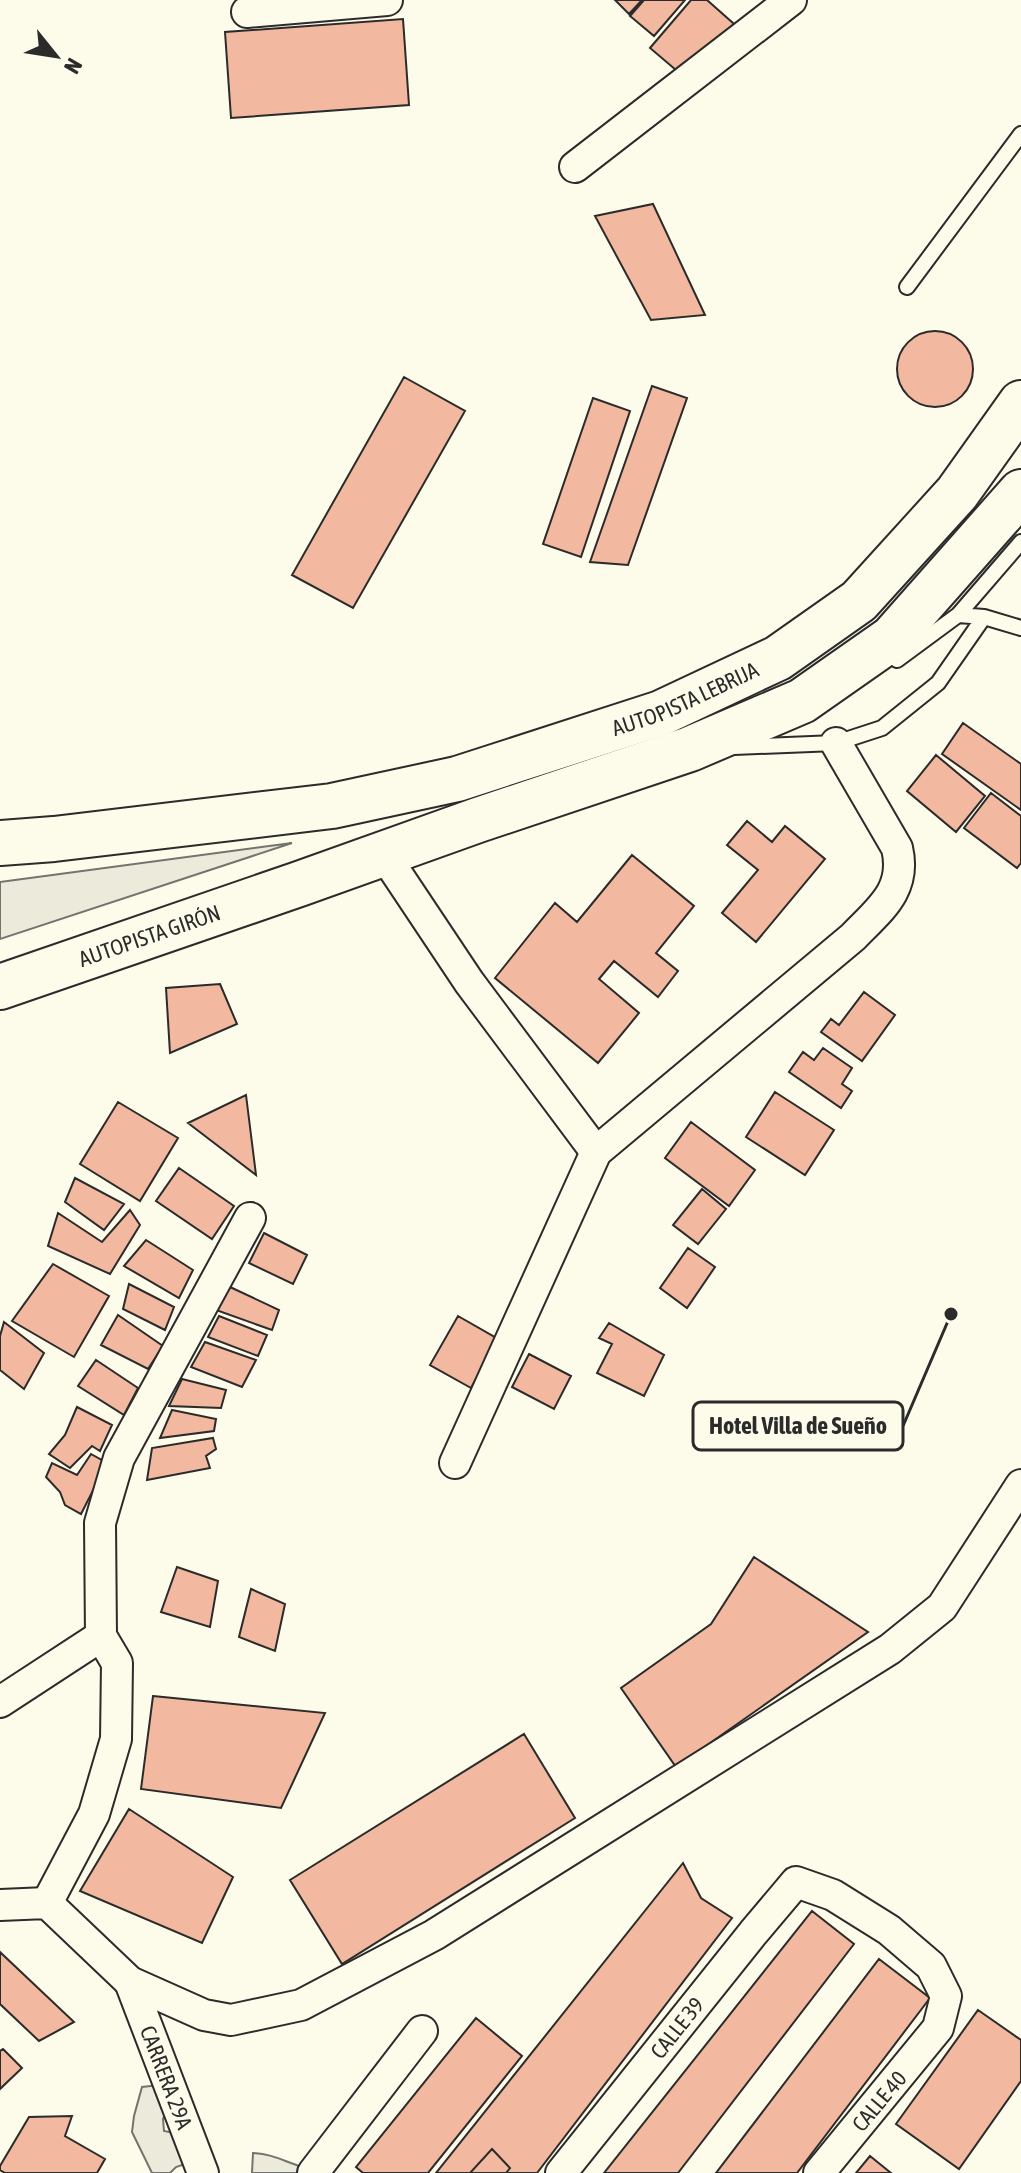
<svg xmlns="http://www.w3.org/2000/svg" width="1021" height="2173" font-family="'Asap Condensed',sans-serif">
<rect width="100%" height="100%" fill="#fdfbea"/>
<!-- green -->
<path fill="#ecebdb" stroke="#74746e" stroke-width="2" d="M 292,843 L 0,939 L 0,882 Z
M 160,2085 L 169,2105 L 163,2119 L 164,2131 L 179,2134 L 188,2163 L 176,2167 L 170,2173 L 152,2173 L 132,2132 L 134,2116 L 142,2087 Z
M 253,2153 C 273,2154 283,2161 302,2167 L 301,2173 L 252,2173 Z"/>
<!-- building -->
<path fill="#f2b8a0" stroke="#2b2b2b" stroke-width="2" d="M 615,0 L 642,0 L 629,14 Z
M 644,0 L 685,0 L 654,36 L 630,16 Z
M 691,0 L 707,0 L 742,31 L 683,76 L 650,48 Z
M 403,19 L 409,105 L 231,118 L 225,32 Z
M 653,204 L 705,315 L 651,320 L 595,216 Z
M897 369a38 38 0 1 1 76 0a38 38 0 1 1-76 0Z
M 404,377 L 465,411 L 353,608 L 292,575 Z
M 652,386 L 687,398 L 628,565 L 590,562 Z
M 593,398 L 630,411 L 581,557 L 543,544 Z
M 963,723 L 1021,764 L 1021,810 L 942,754 Z
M 936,755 L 985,796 L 956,832 L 907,791 Z
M 991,793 L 1021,816 L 1021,863 L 1017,868 L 964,828 Z
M 747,821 L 772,842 L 785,826 L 825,859 L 756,942 L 722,913 L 758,870 L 727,845 Z
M 632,855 L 694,906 L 656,953 L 678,971 L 658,997 L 614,961 L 599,979 L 639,1013 L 598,1063 L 495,978 L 555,903 L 577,922 Z
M 220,984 L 237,1024 L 170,1053 L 166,988 Z
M 864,992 L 895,1015 L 862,1061 L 821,1032 L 831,1019 L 839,1025 Z
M 823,1048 L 852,1068 L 842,1084 L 852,1091 L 841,1108 L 789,1072 L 803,1052 L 814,1060 Z
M 775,1092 L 834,1130 L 805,1175 L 746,1137 Z
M 246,1095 L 256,1175 L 188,1123 Z
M 118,1102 L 178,1138 L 140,1201 L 80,1164 Z
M 691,1122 L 755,1170 L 729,1206 L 665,1158 Z
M 179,1168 L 234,1206 L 212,1239 L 156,1201 Z
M 75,1178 L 124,1204 L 104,1230 L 65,1202 Z
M 702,1189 L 726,1209 L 698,1244 L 673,1225 Z
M 130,1210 L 140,1225 L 110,1274 L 48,1246 L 58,1213 L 102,1242 Z
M 264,1233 L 307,1255 L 293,1284 L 249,1263 Z
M 146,1240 L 193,1270 L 179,1298 L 124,1266 Z
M 688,1248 L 715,1267 L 687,1308 L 660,1288 Z
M 53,1264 L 109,1296 L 74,1357 L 12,1321 Z
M 129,1284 L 174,1307 L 165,1330 L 123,1309 Z
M 230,1287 L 279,1310 L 272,1330 L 216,1310 Z
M 118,1315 L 163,1346 L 148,1369 L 101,1345 Z
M 219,1316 L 267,1335 L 258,1356 L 208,1337 Z
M 458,1316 L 498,1339 L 471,1388 L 430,1365 Z
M 4,1322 L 44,1353 L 24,1389 L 0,1370 L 0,1336 Z
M 609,1323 L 664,1355 L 644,1396 L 597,1373 L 612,1344 L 599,1338 Z
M 205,1342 L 256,1360 L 242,1387 L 191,1367 Z
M 529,1354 L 571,1376 L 554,1409 L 512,1387 Z
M 96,1360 L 138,1388 L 124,1415 L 78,1386 Z
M 182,1379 L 226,1390 L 221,1408 L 169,1406 Z
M 77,1407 L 112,1425 L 100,1451 L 92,1446 L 70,1468 L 49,1454 L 65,1435 Z
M 172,1410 L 216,1419 L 214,1431 L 160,1438 Z
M 213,1438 L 216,1449 L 206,1456 L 210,1468 L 147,1480 L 152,1448 Z
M 91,1454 L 107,1463 L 81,1514 L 65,1505 L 60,1492 L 46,1477 L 52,1463 L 77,1475 Z
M 754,1557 L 868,1632 L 676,1767 L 621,1688 L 711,1624 Z
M 177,1567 L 218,1581 L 210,1627 L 161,1612 Z
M 251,1589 L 285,1604 L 275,1651 L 239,1637 Z
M 153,1696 L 325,1713 L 281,1808 L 141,1789 Z
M 524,1734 L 575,1818 L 342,1964 L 290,1880 Z
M 129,1809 L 233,1877 L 202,1943 L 80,1891 Z
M 683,1863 L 701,1898 L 732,1918 L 537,2173 L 436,2173 Z
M 812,1911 L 854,1944 L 678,2173 L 604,2173 Z
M 0,1952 L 74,2022 L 39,2041 L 0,2004 Z
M 879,1959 L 930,1998 L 797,2173 L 716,2173 Z
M 978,2010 L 1021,2040 L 1021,2081 L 959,2169 L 896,2124 Z
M 476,2018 L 522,2056 L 428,2173 L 363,2173 L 356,2167 Z
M 3,2049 L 22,2068 L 0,2089 L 0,2051 Z
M 72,2116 L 65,2136 L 105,2159 L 97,2173 L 5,2173 L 0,2170 L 0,2166 L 29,2117 Z
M 492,2149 L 510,2168 L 506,2173 L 470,2173 Z
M 870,2156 L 891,2173 L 856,2173 Z"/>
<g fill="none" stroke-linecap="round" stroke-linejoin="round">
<!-- lane casing -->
<g stroke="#2b2b2b" stroke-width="18">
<path id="lane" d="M 907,287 L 1021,134
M 958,615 L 1021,542
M 897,660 L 958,615 L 984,617 L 1021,628
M 734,747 L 836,743 L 882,728 L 938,683 L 984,617"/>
</g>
<!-- street casing -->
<g stroke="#2b2b2b" stroke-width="34">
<g id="street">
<path d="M 247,12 L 387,0"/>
<path d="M 575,167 L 791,0"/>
<path d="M 383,853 L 469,982 L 596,1152"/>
<path d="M 455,1463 L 596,1152 L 853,937 C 880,909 907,890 897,848 L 836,743"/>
<path d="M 0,1702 L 101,1636"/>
<path d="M 47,1903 L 94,1814 L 116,1739 L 117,1663 L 101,1636 L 100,1523 L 119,1458 L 250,1218"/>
<path d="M 0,1905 L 47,1903 L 130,1982 L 204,2015 L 231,2020 L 301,2005 L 434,1935 L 890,1649 L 942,1607 L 1021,1485"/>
<path id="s1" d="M 130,1982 L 203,2173"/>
<path d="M 313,2173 L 422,2031"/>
<path id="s2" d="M 561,2173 L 753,1933 L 796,1882 L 833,1895 L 889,1930 L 931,1966 L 946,1996 L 938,2028 L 819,2173"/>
</g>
</g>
<!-- highway casing -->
<g stroke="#2b2b2b" stroke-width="48">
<g id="highway">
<path id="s3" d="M 0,843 L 54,839 L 332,806 L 457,779 L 661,713 L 778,658 L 859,601 L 957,493 L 1021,403"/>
<path id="s4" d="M 0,987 L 299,884 L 478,820 L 690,749 L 802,701 L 892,638 L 1021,492"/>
</g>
</g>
<!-- lane -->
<use href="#lane" stroke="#fdfbea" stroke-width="14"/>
<!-- street -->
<use href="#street" stroke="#fdfbea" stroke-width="30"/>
<!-- highway -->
<use href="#highway" stroke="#fdfbea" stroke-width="44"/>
</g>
<g text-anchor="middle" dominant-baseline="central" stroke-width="6" stroke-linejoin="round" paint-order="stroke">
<!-- street labels -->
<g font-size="22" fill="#2b2b2b" stroke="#fdfbea">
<text stroke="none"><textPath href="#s3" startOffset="704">AUTOPISTA LEBRIJA</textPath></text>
<text stroke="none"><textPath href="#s4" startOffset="158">AUTOPISTA GIRÓN</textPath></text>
<text stroke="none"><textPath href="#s2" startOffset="186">CALLE 39</textPath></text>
<text stroke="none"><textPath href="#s1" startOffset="102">CARRERA 29A</textPath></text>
<text transform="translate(879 2101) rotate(-50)">CALLE 40</text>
</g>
</g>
<!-- callouts -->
<path fill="none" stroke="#2b2b2b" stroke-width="3" d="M951 1314L903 1426"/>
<circle fill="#2b2b2b" stroke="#fdfbea" stroke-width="3" cx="951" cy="1314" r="8"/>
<rect fill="#fdfbea" stroke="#2b2b2b" stroke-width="3" x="693" y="1402" width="210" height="48" rx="8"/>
<g font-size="24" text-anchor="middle" font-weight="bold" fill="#2b2b2b">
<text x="798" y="1434">Hotel Villa de Sueño</text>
</g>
<!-- north arrow -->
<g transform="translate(56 56) rotate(120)" stroke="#fdfbea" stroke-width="6" paint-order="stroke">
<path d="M0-6L14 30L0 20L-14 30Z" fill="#2b2b2b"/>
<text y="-12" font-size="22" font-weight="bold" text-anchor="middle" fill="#2b2b2b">N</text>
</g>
</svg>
